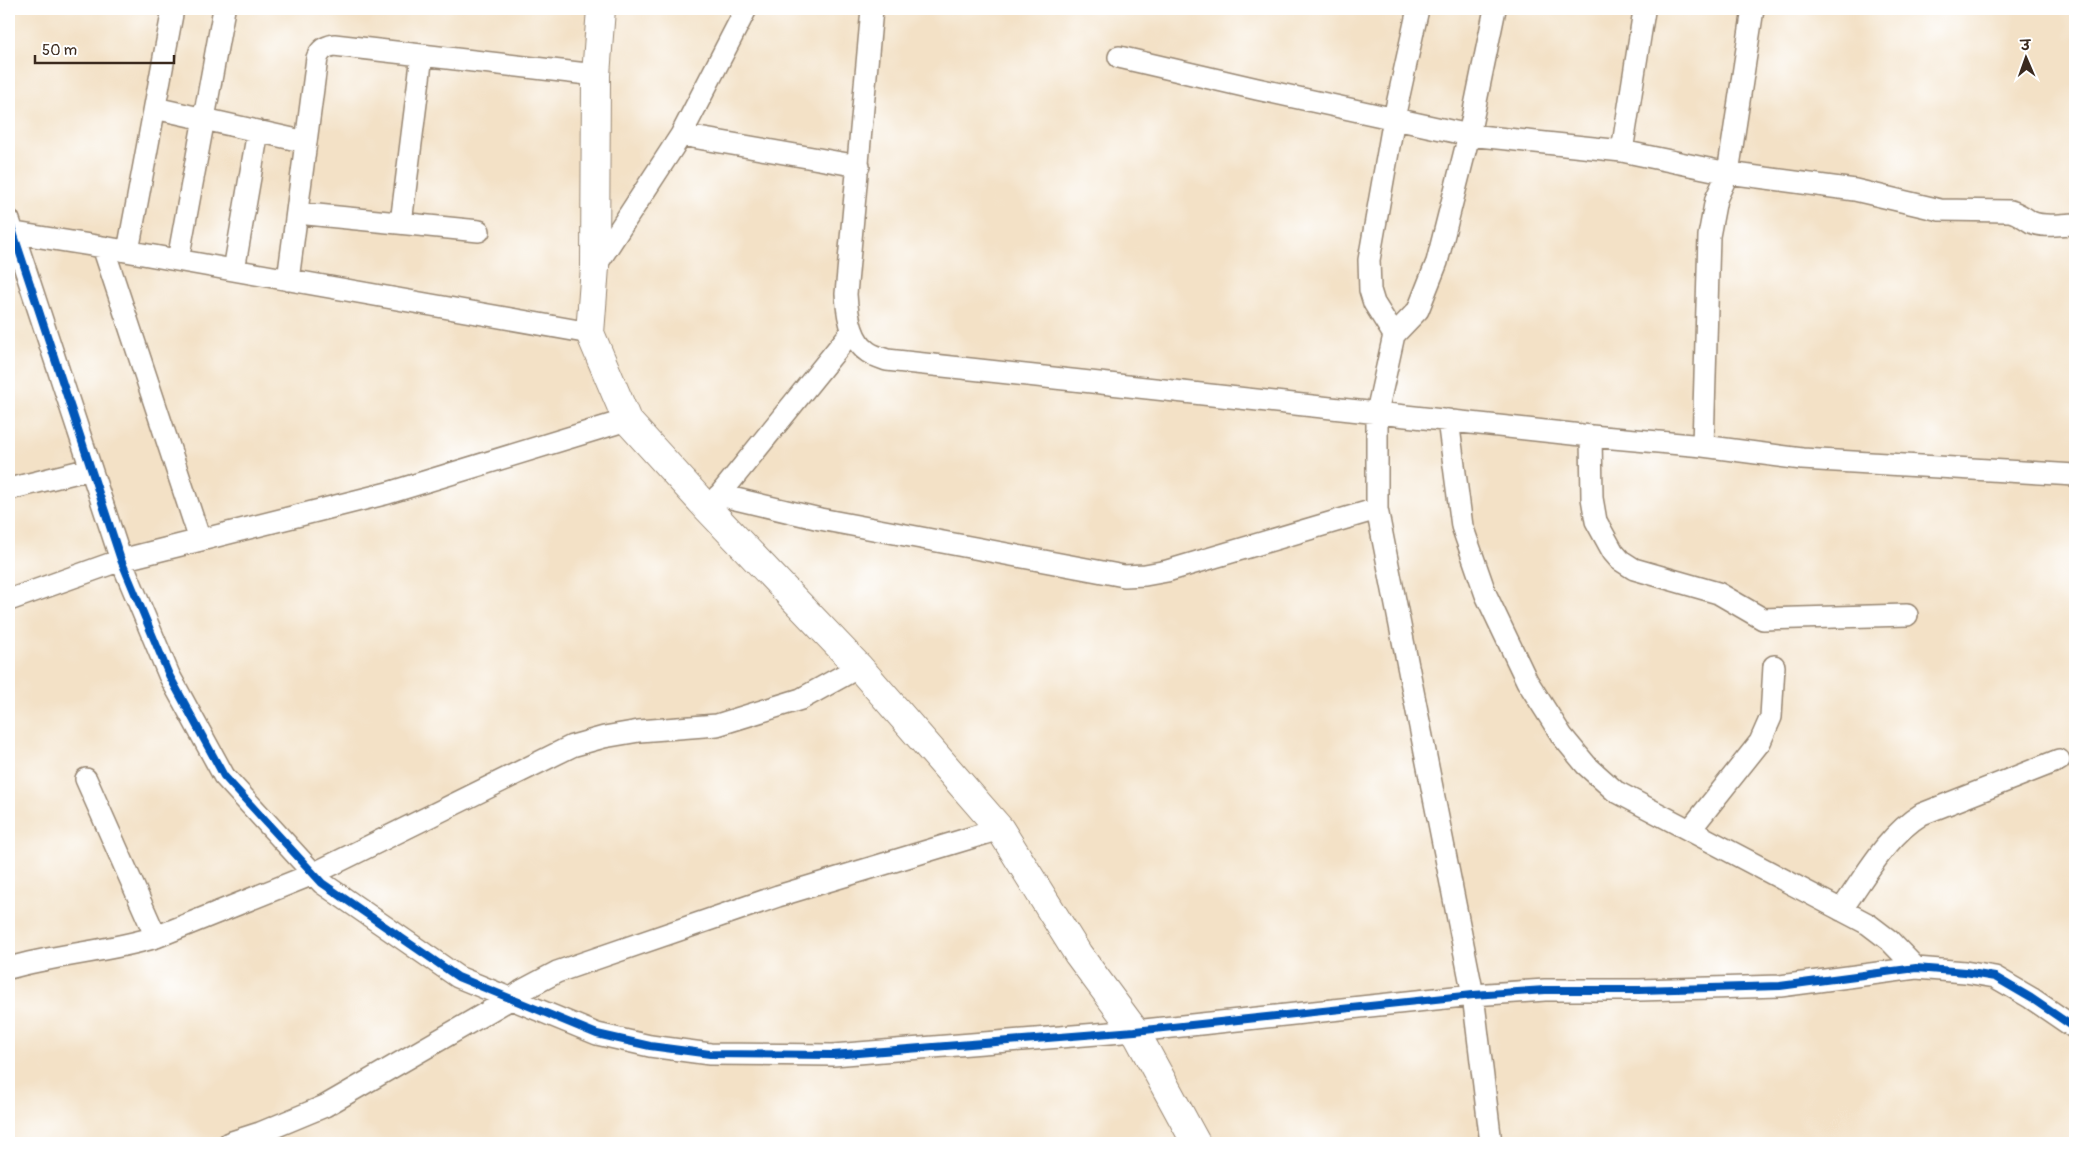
<svg xmlns="http://www.w3.org/2000/svg" width="2084" height="1152" font-family="Pangolin,'Playpen Sans Deva',sans-serif">
<rect width="100%" height="100%" fill="#fff"/>
<filter id="ink" filterUnits="userSpaceOnUse"><feTurbulence type="fractalNoise" baseFrequency=".02" numOctaves="2"/><feDisplacementMap in="SourceGraphic" scale="10" xChannelSelector="R" yChannelSelector="G"/><feConvolveMatrix kernelMatrix="1 2 1 2 8 2 1 2 1" color-interpolation-filters="sRGB"/></filter>
<filter id="wash" filterUnits="userSpaceOnUse"><feTurbulence type="fractalNoise" baseFrequency=".0096" numOctaves="4" result="noise"/><feDisplacementMap in="SourceGraphic" scale="20" xChannelSelector="R" yChannelSelector="G"/><feGaussianBlur stdDeviation="1.12" result="paint"/><feColorMatrix in="noise" values="0 0 0 0 0 0 0 0 0 0 0 0 0 0 0 0 0 1.4 0 .05"/><feComposite in="paint" operator="in"/></filter>
<g filter="url(#wash)">
<rect width="100%" height="100%" fill="#f3e1c6"/>
</g>
<g filter="url(#ink)">
<g fill="none" stroke-linecap="round" stroke-linejoin="round">
<!-- street casing -->
<g stroke="#978672" stroke-width="24">
<path id="street" d="M 872,9 L 846,294 C 847,312 851,341 868,352 C 874,356 881,358 887,360 L 1591,436 L 1703,446 L 1802,459 L 2075,475
M 1418,9 L 1394,118 L 1369,260 L 1370,290 L 1374,303 L 1394,335 L 1377,412 L 1377,509 L 1473,995 L 1491,1143
M 1119,57 L 1257,89 L 1469,135 L 1622,151 L 1728,173 L 1855,190 L 1940,210 L 2010,211 C 2019,213 2024,218 2031,222 C 2044,228 2062,224 2075,224
M 155,108 L 306,142
M 681,135 L 859,166
M 1622,151 L 1644,11
M 297,213 L 479,231
M 9,220 L 121,560 L 169,675 L 224,776 L 322,883 L 458,977 L 597,1034 L 650,1046 L 710,1054 L 833,1055 L 1135,1031 L 1473,995 L 1545,990 L 1639,990 L 1780,986 L 1916,968 L 1965,972 L 1995,977 L 2031,998 L 2075,1028
M 401,223 L 422,55
M 9,232 L 103,247 L 590,333
M 103,247 L 200,540
M 128,251 L 173,9
M 178,260 L 224,9
M 595,267 L 681,135 L 746,9
M 234,270 L 258,131
M 288,280 L 317,58 C 321,49 325,47 334,45 L 596,75
M 1394,335 L 1418,310 L 1437,262 L 1469,135 L 1495,9
M 1448,420 L 1462,526 L 1486,595 L 1527,681 L 1562,736 L 1586,765 L 1615,791 L 1868,924 L 1889,940 L 1916,968
M 1591,436 L 1592,498 L 1596,521 L 1613,552 L 1620,560 L 1634,569 L 1718,593 L 1763,619 L 1907,615
M 1703,446 L 1709,236 L 1716,199 L 1728,173 L 1753,9
M 9,489 L 90,469
M 719,495 L 820,519 L 1124,576 L 1145,575 L 1167,571 L 1377,509
M 713,503 L 852,331
M 9,600 L 121,560 L 388,493 L 627,420
M 86,779 L 156,937
M 1690,830 L 1760,742 L 1771,717 L 1774,666
M 1841,910 C 1865,877 1886,836 1922,814 L 2059,760
M 9,968 C 57,954 108,952 156,937 L 313,874 L 572,746 L 604,737 L 639,731 L 717,725 L 801,699 L 859,667
M 229,1143 L 260,1133 L 325,1106 L 512,998 L 523,990 L 557,972 L 778,896 L 1000,829"/>
</g>
<!-- primary casing -->
<g stroke="#978672" stroke-width="30">
<path id="primary" d="M 601,9 L 596,75 L 595,267 L 590,333 L 627,420 L 708,509 L 859,667 L 1000,829 L 1078,954 L 1135,1031 L 1196,1143"/>
</g>
<!-- street -->
<use href="#street" stroke="#fff" stroke-width="21"/>
<!-- primary -->
<use href="#primary" stroke="#fff" stroke-width="28"/>
<!-- cycleway casing -->
<g stroke="#fff" stroke-width="11">
<path id="cycleway" d="M 9,220 L 121,560 L 169,675 L 224,776 L 322,883 L 458,977 L 597,1034 L 650,1046 L 710,1054 L 833,1055 L 1135,1031 L 1473,995 L 1545,990 L 1639,990 L 1780,986 L 1916,968 L 1965,972 L 1995,977 L 2031,998 L 2075,1028"/>
</g>
<!-- cycleway -->
<use href="#cycleway" stroke="#0057b8" stroke-width="8"/>
</g>
</g>
<!-- margin -->
<rect width="2084" height="1152" fill="none" stroke="#fff" stroke-width="30"/>
<!-- north arrow -->
<g transform="translate(2026 58) rotate(358)" stroke="#ffffff" stroke-width="4" paint-order="stroke">
<path d="M0-4L9 19L0 12L-9 19Z" fill="#3b2a1e"/>
<text y="-8" font-size="14" font-weight="bold" text-anchor="middle" fill="#3b2a1e">उ</text>
</g>
<!-- scale -->
<path d="M35 55v8h139v-8" fill="none" stroke="#3b2a1e" stroke-width="2.5"/>
<text x="42" y="55" font-size="15" fill="#3b2a1e" stroke="#ffffff" stroke-width="4" paint-order="stroke">50 m</text>
</svg>
